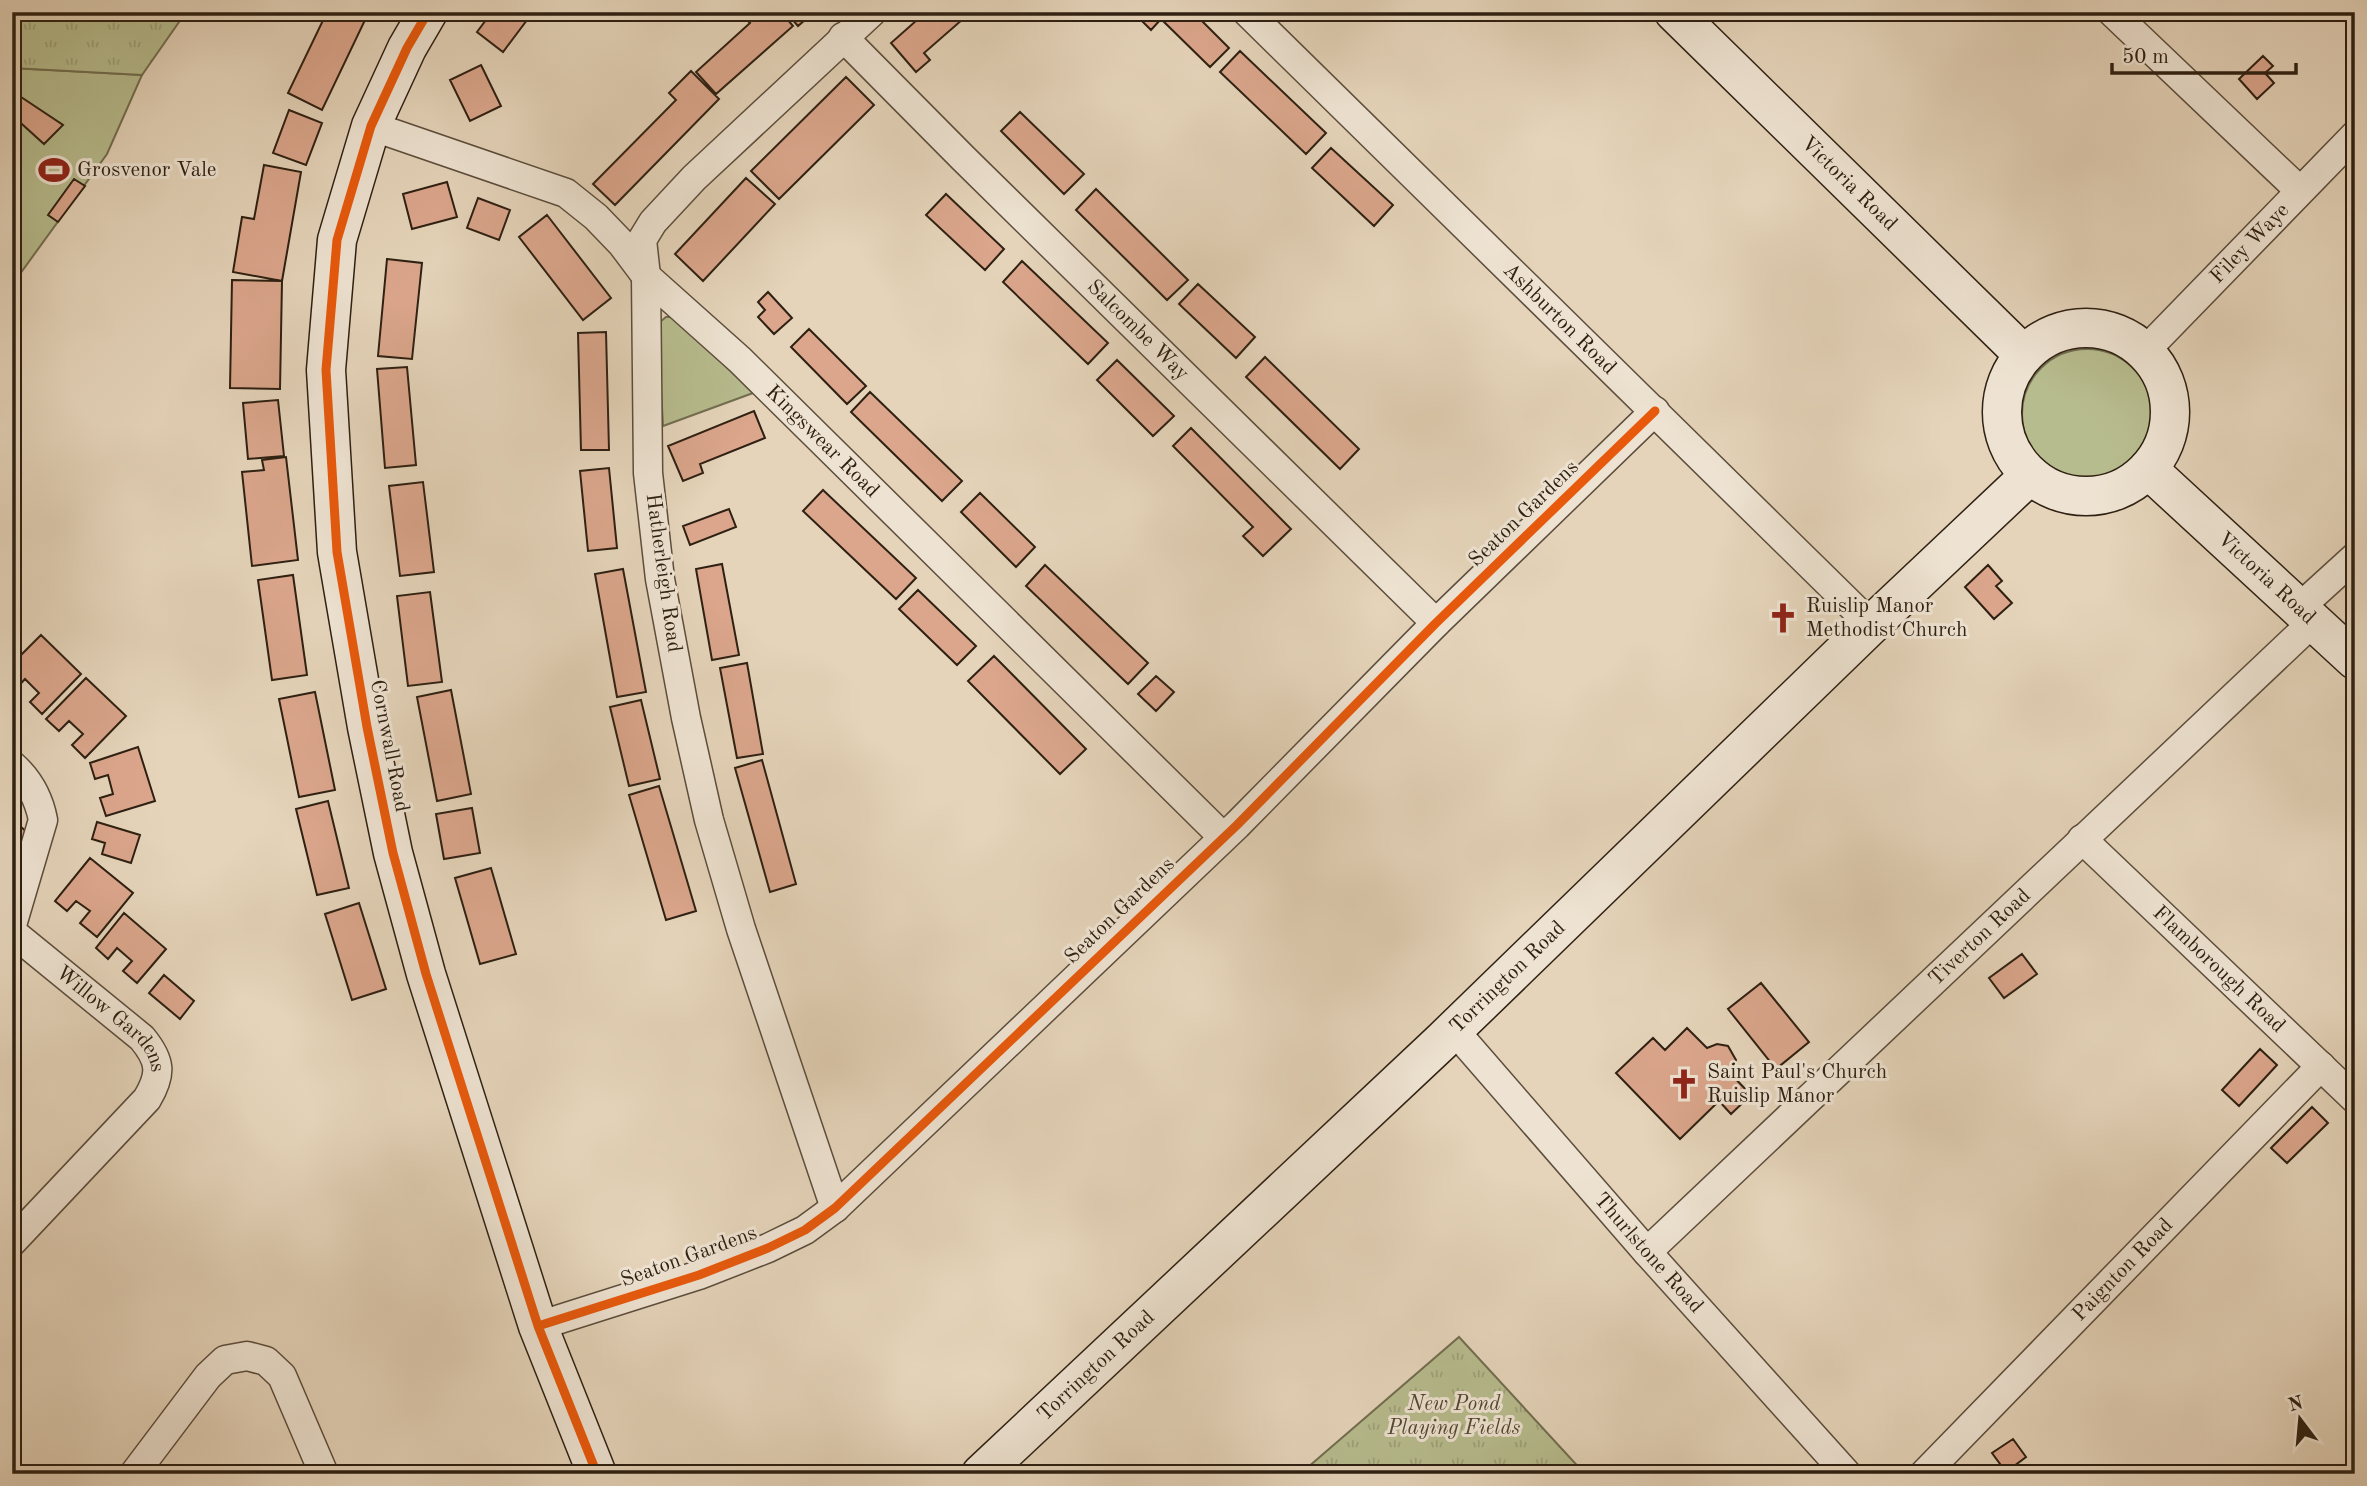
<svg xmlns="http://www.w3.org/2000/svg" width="2367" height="1486" font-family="'Old Standard TT',serif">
<defs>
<pattern id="park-tufts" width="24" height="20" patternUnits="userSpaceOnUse" patternTransform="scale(1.75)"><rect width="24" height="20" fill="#b7bc8e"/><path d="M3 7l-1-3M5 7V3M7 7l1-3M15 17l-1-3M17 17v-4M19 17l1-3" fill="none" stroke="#9ea179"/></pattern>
</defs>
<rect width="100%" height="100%" fill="#e5d4ba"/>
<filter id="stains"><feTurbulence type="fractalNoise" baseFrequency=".00286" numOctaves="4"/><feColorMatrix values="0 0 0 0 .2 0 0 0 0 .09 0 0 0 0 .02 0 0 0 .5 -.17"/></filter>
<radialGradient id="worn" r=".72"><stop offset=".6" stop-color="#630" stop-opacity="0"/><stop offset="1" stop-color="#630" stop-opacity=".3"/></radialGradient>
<!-- green -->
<path fill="#b7bc8e" stroke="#726e50" stroke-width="2" d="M 12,68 L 142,75 L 107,154 L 12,285 Z
M 666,317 L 672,317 L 680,321 L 753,393 L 663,426 L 658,332 L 660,322 Z
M2022 414a65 65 0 1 1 130 0a65 65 0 1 1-130 0Z"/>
<!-- park -->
<path fill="url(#park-tufts)" stroke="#726e50" stroke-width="2" d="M 12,12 L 186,12 L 142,75 L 12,68 Z
M 1459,1337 L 1585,1474 L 1300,1474 Z"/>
<!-- building -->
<path fill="#dba68c" stroke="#2e2012" stroke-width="2" d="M 327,12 L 354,12 L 366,18 L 322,110 L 288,93 Z
M 492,12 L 533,12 L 503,52 L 477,32 Z
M 743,12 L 781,12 L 793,26 L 716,94 L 696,72 L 750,23 L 741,14 Z
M 786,12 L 814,12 L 798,26 Z
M 926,12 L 971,12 L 924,53 L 930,60 L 916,72 L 891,43 Z
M 1133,12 L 1193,12 L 1229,48 L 1210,67 L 1161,19 L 1151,30 Z
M 1240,51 L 1326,133 L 1306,154 L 1220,72 Z
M 2263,56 L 2273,66 L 2265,73 L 2274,83 L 2257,99 L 2239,79 Z
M 481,65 L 501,106 L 470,121 L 450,80 Z
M 691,71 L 719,99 L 615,205 L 593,184 L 676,100 L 669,93 Z
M 846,77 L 874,105 L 779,199 L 751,171 Z
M 12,91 L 63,125 L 44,144 L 12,115 Z
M 289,110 L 322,123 L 306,165 L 273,153 Z
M 1020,112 L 1084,174 L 1064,194 L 1001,131 Z
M 1331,148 L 1393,205 L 1374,226 L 1312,168 Z
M 264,165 L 301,172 L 282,281 L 233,272 L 242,217 L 254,219 Z
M 746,178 L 775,204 L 703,281 L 675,254 Z
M 74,179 L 85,186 L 58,222 L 48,215 Z
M 447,182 L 457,217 L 412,229 L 403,194 Z
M 1096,189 L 1188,280 L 1167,300 L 1076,210 Z
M 946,194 L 1004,249 L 985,270 L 926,215 Z
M 478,198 L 510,210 L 499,240 L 467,228 Z
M 547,215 L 611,298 L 583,320 L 519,237 Z
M 387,259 L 422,263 L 412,359 L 378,356 Z
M 1022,261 L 1108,343 L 1088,364 L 1003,282 Z
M 232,280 L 282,281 L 280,389 L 230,388 Z
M 1198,284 L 1255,337 L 1236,358 L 1179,304 Z
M 768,292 L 792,318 L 774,334 L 758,317 L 765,310 L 758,302 Z
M 809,329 L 866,386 L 847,404 L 791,347 Z
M 606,332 L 609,450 L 581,450 L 578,333 Z
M 1265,357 L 1359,449 L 1340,469 L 1246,377 Z
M 1117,360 L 1174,416 L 1153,436 L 1097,380 Z
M 407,367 L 416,465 L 385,468 L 377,369 Z
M 870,392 L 962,481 L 942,501 L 851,412 Z
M 278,400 L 284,456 L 248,459 L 243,403 Z
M 754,411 L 765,438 L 700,464 L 703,473 L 683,481 L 668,446 Z
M 1191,428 L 1291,529 L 1263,556 L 1243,536 L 1253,527 L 1173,446 Z
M 286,457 L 298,560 L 252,566 L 242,472 L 264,470 L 262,460 Z
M 609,468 L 617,548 L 588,551 L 580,471 Z
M 423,482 L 434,572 L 400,576 L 389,486 Z
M 823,490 L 916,578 L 896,599 L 803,511 Z
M 980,493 L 1035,547 L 1016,567 L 961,512 Z
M 729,509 L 736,527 L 690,545 L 683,526 Z
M 722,564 L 739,655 L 712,660 L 696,569 Z
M 1045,565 L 1148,663 L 1128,684 L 1026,586 Z
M 1988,565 L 2002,581 L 1996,586 L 2012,603 L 1994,619 L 1965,587 Z
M 623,569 L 646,692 L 617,697 L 595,574 Z
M 293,575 L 307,675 L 272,680 L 258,580 Z
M 918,590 L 976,646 L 957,665 L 899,609 Z
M 430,592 L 442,682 L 408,686 L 397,596 Z
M 41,635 L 81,674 L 42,714 L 30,702 L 39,693 L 25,679 L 15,690 L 12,686 L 12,664 Z
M 994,656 L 1086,749 L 1060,774 L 968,681 Z
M 747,663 L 763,754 L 737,758 L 720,668 Z
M 1156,676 L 1174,692 L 1156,711 L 1138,694 Z
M 86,678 L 126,716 L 85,758 L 72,745 L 83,734 L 69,721 L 59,731 L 46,719 Z
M 451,690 L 471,794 L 437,801 L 417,697 Z
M 315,692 L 335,790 L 299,797 L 279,699 Z
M 641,700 L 660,779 L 629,786 L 610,707 Z
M 138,747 L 155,801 L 106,816 L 100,798 L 113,794 L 108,775 L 95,779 L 90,763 Z
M 762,760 L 796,884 L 770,892 L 735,768 Z
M 659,786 L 696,911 L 666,920 L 629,795 Z
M 328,801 L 349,888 L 317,895 L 296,809 Z
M 472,808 L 480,853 L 444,859 L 436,814 Z
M 12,819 L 28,833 L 12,852 Z
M 97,822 L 140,835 L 131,863 L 102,854 L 105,843 L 92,839 Z
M 90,858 L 133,893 L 97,937 L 80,923 L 90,911 L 76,901 L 67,911 L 55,901 Z
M 491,868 L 516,954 L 480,964 L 455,878 Z
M 359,903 L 386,989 L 352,1000 L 325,914 Z
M 124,913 L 166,949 L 137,983 L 123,971 L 132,961 L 117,948 L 108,959 L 96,948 Z
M 2022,954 L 2037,974 L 2004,998 L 1989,978 Z
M 164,975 L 194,1001 L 180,1019 L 149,993 Z
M 1761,983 L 1809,1042 L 1776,1069 L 1728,1009 Z
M 1687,1028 L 1707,1048 L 1717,1044 L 1728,1046 L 1736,1060 L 1729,1072 L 1751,1095 L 1731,1114 L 1719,1101 L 1680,1139 L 1616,1073 L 1653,1038 L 1665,1050 Z
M 2260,1049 L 2277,1065 L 2239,1106 L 2222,1090 Z
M 2312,1107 L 2328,1123 L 2287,1163 L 2271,1148 Z
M 2013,1439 L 2026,1457 L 2006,1472 L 1992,1453 Z"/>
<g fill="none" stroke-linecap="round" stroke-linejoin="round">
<!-- street casing -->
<g stroke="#5c4d3c" stroke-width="31">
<g id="street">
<path id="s1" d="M 1247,12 L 1855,609 L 1869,627"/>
<path d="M 2112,12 L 2299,190"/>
<path id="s2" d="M 843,37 L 963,158 L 1436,623"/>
<path id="s3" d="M 371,126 L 566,193 L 596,217 L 622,244 L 646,276 L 740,360 L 1223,837"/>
<path id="s4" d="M 2145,351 L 2355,135"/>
<path d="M 2299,608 L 2355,557"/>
<path d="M 12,765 C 29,780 39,799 43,820 L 12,925"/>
<path id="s5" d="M 2082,839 L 2355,1099"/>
<path id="s6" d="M 12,932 L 142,1038 C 161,1061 162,1074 147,1099 L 12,1242"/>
<path id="s7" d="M 1454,1030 L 1647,1252 L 1847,1474"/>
<path d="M 835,1208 L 741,929 L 709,820 L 686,718 L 660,579 L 648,473 L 646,276 L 642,240 L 653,222 L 694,178 L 872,12"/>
<path id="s8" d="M 1647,1252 L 2314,621"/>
<path d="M 538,1326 L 699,1275 L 768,1248 L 805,1230 L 835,1208 L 1237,825 L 1436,623 L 1655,411"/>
<path d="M 134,1474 L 208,1376 L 225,1360 L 247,1356 L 266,1361 L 282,1376 L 324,1474"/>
<path id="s9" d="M 1924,1474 L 2321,1066"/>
</g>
</g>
<!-- secondary casing -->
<g stroke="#2e2012" stroke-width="41">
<g id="secondary">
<path d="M 428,12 L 407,48 L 371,126 L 337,240 L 326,370 L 337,552 L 367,727 L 393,853 L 426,974 L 538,1326 L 597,1474"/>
<path id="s10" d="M 1674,12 L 2024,355"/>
<circle cx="2086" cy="412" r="84"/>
<path id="s11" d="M 2148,469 L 2355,660"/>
<path id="s12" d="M 981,1474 L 1441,1042 L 1869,627 L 2030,475"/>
</g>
</g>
<!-- street -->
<use href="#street" stroke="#eee3d2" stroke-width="28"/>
<!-- secondary -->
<use href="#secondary" stroke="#eee3d2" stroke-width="38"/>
<!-- cycleway casing -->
<g stroke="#eee3d2" stroke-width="13">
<path id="cycleway" d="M 428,12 L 407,48 L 371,126 L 337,240 L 326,370 L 337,552 L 367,727 L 393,853 L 426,974 L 538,1326 L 597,1474
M 538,1326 L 699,1275 L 768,1248 L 805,1230 L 835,1208 L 1237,825 L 1436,623 L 1655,411"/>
</g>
<!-- cycleway -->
<use href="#cycleway" stroke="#e8590c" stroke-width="9"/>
</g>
<!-- icons -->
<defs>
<g id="stadium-bare" transform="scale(2.415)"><path d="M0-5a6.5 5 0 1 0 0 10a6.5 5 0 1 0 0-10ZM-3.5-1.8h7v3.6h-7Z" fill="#8f2418" stroke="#eee3d2" stroke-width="2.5" paint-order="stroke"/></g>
<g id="church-bare" transform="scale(2.415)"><path d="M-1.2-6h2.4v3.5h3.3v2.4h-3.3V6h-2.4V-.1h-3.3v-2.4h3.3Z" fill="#8f2418" stroke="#eee3d2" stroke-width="2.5" paint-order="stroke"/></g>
</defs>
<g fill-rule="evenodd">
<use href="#stadium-bare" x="54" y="170"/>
<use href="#church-bare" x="1783" y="618"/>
<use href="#church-bare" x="1684" y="1084"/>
</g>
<g text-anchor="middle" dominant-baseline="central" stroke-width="6" stroke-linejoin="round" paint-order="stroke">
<!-- poi labels -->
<g font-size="21" fill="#2e2012" stroke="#eee3d2" text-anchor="start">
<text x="77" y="170">Grosvenor Vale</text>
<text x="1806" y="606">Ruislip Manor<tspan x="1806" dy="24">Methodist Church</tspan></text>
<text x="1707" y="1072">Saint Paul's Church<tspan x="1707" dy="24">Ruislip Manor</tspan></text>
</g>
<!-- street labels -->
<g font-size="21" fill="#2e2012" stroke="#eee3d2">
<text stroke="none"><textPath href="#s10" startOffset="245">Victoria Road</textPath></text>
<text stroke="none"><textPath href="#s4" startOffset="150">Filey Waye</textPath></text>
<text stroke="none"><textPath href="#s1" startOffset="438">Ashburton Road</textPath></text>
<text stroke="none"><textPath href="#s2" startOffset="416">Salcombe Way</textPath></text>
<text stroke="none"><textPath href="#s3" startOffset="564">Kingswear Road</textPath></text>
<text transform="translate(1524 514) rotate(-44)">Seaton Gardens</text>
<text transform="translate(663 573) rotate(82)">Hatherleigh Road</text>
<text stroke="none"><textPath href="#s11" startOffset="161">Victoria Road</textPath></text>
<text transform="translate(389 746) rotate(79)">Cornwall Road</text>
<text transform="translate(1120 911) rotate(-44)">Seaton Gardens</text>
<text stroke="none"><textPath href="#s8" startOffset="458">Tiverton Road</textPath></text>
<text stroke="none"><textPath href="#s5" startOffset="189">Flamborough Road</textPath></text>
<text stroke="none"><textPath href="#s12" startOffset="724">Torrington Road</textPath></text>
<text stroke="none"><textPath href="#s6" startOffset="133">Willow Gardens</textPath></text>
<text stroke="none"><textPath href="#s7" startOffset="296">Thurlstone Road</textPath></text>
<text transform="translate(689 1257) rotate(-20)">Seaton Gardens</text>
<text stroke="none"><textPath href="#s9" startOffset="285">Paignton Road</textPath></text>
<text stroke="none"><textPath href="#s12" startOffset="158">Torrington Road</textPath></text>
</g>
<!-- park labels -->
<g font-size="21" font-style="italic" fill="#504731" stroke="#eee3d2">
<text x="1454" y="1404">New Pond<tspan x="1454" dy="24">Playing Fields</tspan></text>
</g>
</g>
<!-- margin -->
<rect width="2367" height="1486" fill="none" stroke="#e5d4ba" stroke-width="42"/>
<rect x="14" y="14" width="2339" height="1458" fill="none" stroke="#2e2012" stroke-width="3.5"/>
<rect x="21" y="21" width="2325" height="1444" fill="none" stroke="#2e2012" stroke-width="2"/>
<!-- north arrow -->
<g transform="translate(2300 1419) rotate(344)" stroke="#eee3d2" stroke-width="5" paint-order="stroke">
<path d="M0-5L12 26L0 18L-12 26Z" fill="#2e2012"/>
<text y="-10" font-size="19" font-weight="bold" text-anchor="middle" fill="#2e2012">N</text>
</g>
<!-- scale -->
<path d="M2112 63v10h184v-10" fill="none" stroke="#2e2012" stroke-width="3.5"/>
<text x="2122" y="63" font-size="21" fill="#2e2012" stroke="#eee3d2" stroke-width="5" paint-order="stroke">50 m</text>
<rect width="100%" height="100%" filter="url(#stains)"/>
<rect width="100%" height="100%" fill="url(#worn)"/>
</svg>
